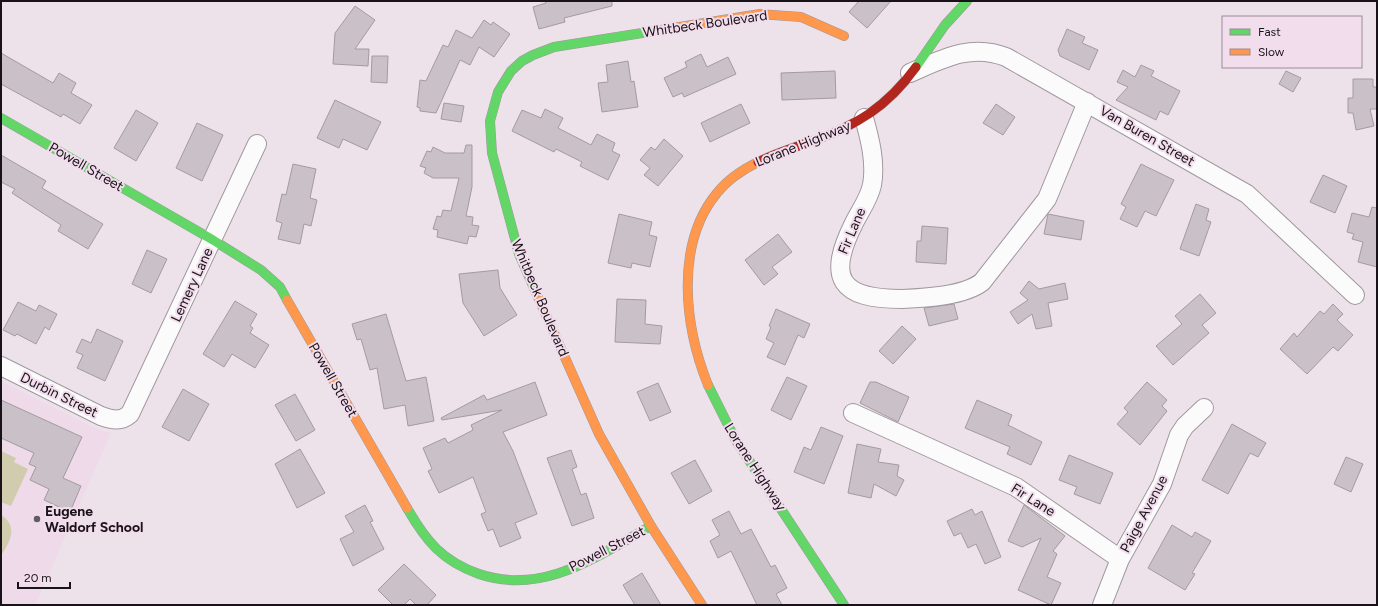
<svg xmlns="http://www.w3.org/2000/svg" width="1378" height="606" font-family="Figtree,sans-serif">
<rect width="100%" height="100%" fill="#ede2ea"/>
<!-- built -->
<path fill="#eedae9" d="M 1,381 L 95,428 L 111,433 L 35,605 L 1,605 Z"/>
<!-- green -->
<path fill="#d2ccaf" d="M 1,451 L 16,458 L 14,462 L 28,469 L 11,506 L 1,502 Z
M 1,515 C 18,525 11,542 1,555 Z"/>
<!-- building -->
<path fill="#c9c1c7" stroke="#a39ba1" d="M 545,1 L 612,1 L 612,6 L 564,18 L 565,22 L 539,29 L 533,7 L 546,3 Z
M 859,1 L 891,1 L 867,28 L 849,12 Z
M 355,6 L 375,20 L 355,49 L 369,49 L 368,66 L 333,64 L 335,33 Z
M 484,20 L 491,25 L 493,22 L 510,34 L 494,57 L 479,47 L 470,65 L 460,60 L 436,113 L 420,111 L 420,108 L 417,107 L 420,80 L 426,81 L 443,45 L 448,47 L 456,30 L 472,38 Z
M 1067,29 L 1085,37 L 1082,43 L 1098,50 L 1089,70 L 1060,56 L 1058,50 Z
M 1,53 L 53,83 L 59,73 L 76,83 L 71,93 L 92,105 L 80,124 L 63,114 L 61,117 L 1,84 Z
M 701,54 L 707,67 L 728,57 L 736,74 L 684,97 L 682,93 L 673,97 L 664,78 L 687,67 L 685,62 Z
M 372,56 L 388,56 L 387,83 L 371,82 Z
M 628,61 L 631,82 L 634,81 L 638,107 L 602,112 L 598,83 L 608,82 L 606,65 Z
M 1141,65 L 1154,71 L 1151,76 L 1180,91 L 1168,115 L 1160,111 L 1156,120 L 1116,100 L 1128,87 L 1117,82 L 1123,70 L 1135,77 Z
M 835,71 L 836,98 L 782,100 L 781,73 Z
M 1286,71 L 1301,78 L 1293,92 L 1279,84 Z
M 1353,79 L 1373,79 L 1373,87 L 1377,87 L 1377,109 L 1370,109 L 1374,126 L 1356,130 L 1353,113 L 1348,113 L 1348,98 L 1353,98 Z
M 335,100 L 381,122 L 367,150 L 343,139 L 339,148 L 317,138 Z
M 444,103 L 464,106 L 461,122 L 441,119 Z
M 741,104 L 750,123 L 710,142 L 701,123 Z
M 996,104 L 1015,117 L 1003,135 L 983,123 Z
M 545,109 L 563,118 L 558,128 L 591,145 L 597,134 L 615,143 L 612,151 L 620,155 L 608,180 L 580,166 L 582,162 L 556,149 L 554,152 L 512,131 L 522,110 L 541,118 Z
M 136,110 L 158,123 L 136,161 L 114,148 Z
M 197,123 L 223,135 L 202,181 L 176,168 Z
M 664,139 L 683,156 L 658,186 L 644,175 L 650,168 L 640,160 L 651,147 L 655,150 Z
M 466,145 L 472,145 L 472,187 L 466,216 L 473,217 L 472,225 L 479,226 L 476,237 L 469,236 L 467,244 L 437,237 L 438,230 L 433,229 L 437,216 L 441,217 L 443,210 L 451,211 L 459,178 L 433,178 L 424,173 L 426,168 L 420,166 L 427,151 L 431,152 L 433,147 L 445,153 L 464,153 Z
M 1,155 L 46,181 L 42,188 L 103,224 L 88,249 L 58,231 L 61,225 L 12,193 L 15,189 L 1,182 Z
M 293,164 L 316,169 L 310,198 L 317,200 L 311,226 L 304,224 L 300,244 L 278,239 L 282,223 L 276,221 L 282,194 L 286,195 Z
M 1141,164 L 1174,180 L 1156,216 L 1145,211 L 1137,227 L 1120,219 L 1126,207 L 1121,204 Z
M 1323,175 L 1347,186 L 1335,213 L 1310,202 Z
M 1196,204 L 1209,209 L 1206,220 L 1211,222 L 1199,256 L 1180,249 Z
M 1372,207 L 1377,208 L 1377,267 L 1358,262 L 1363,242 L 1352,239 L 1354,234 L 1347,232 L 1352,213 L 1369,217 Z
M 619,214 L 652,222 L 649,235 L 657,237 L 650,267 L 632,263 L 631,268 L 608,263 Z
M 1048,214 L 1084,221 L 1081,240 L 1044,234 Z
M 922,226 L 948,228 L 946,264 L 916,262 L 917,241 L 921,241 Z
M 778,234 L 792,252 L 772,267 L 778,274 L 764,285 L 745,260 Z
M 147,250 L 167,259 L 151,293 L 132,284 Z
M 498,270 L 500,288 L 517,315 L 484,336 L 463,303 L 459,274 Z
M 1029,281 L 1039,289 L 1065,283 L 1068,299 L 1048,303 L 1052,326 L 1036,329 L 1032,314 L 1018,324 L 1010,312 L 1028,300 L 1020,293 Z
M 1200,294 L 1216,313 L 1202,325 L 1209,333 L 1173,365 L 1156,346 L 1182,324 L 1175,316 Z
M 617,299 L 646,300 L 645,324 L 662,326 L 660,344 L 615,342 Z
M 235,301 L 257,314 L 250,326 L 253,328 L 250,333 L 269,345 L 255,368 L 232,354 L 224,367 L 203,354 Z
M 18,302 L 36,311 L 39,305 L 57,314 L 49,330 L 45,327 L 36,344 L 17,334 L 15,336 L 3,330 Z
M 954,304 L 958,319 L 929,326 L 924,308 Z
M 1333,304 L 1343,314 L 1337,320 L 1353,335 L 1338,351 L 1333,347 L 1307,374 L 1280,349 L 1294,333 L 1297,337 L 1320,311 L 1324,314 Z
M 776,309 L 810,324 L 804,338 L 798,335 L 785,365 L 767,357 L 774,343 L 766,339 L 771,327 L 769,326 Z
M 386,314 L 406,381 L 426,377 L 434,421 L 408,426 L 405,405 L 384,409 L 377,368 L 370,370 L 361,339 L 357,340 L 352,324 Z
M 902,326 L 916,339 L 893,364 L 879,351 Z
M 97,329 L 123,341 L 105,381 L 77,368 L 83,355 L 76,352 L 82,339 L 91,343 Z
M 787,377 L 807,386 L 791,420 L 771,410 Z
M 535,382 L 547,415 L 503,432 L 513,451 L 537,514 L 515,523 L 521,538 L 500,547 L 493,529 L 488,531 L 481,514 L 486,512 L 473,477 L 439,493 L 428,471 L 432,469 L 423,448 L 445,438 L 448,443 L 473,430 L 471,425 L 502,410 L 442,420 L 441,418 L 484,395 L 487,400 Z
M 870,382 L 876,382 L 909,397 L 898,422 L 860,403 Z
M 1147,382 L 1167,400 L 1162,406 L 1167,411 L 1140,445 L 1117,424 L 1128,412 L 1124,408 Z
M 658,383 L 671,412 L 650,421 L 637,392 Z
M 183,389 L 209,404 L 189,441 L 162,427 Z
M 295,394 L 315,430 L 296,441 L 275,405 Z
M 1,400 L 82,437 L 63,478 L 81,486 L 70,512 L 44,500 L 49,489 L 30,480 L 36,467 L 29,464 L 34,453 L 1,438 Z
M 977,400 L 1012,415 L 1008,425 L 1042,442 L 1031,465 L 1007,454 L 1010,447 L 965,428 Z
M 1232,424 L 1266,443 L 1258,457 L 1250,453 L 1228,494 L 1202,480 Z
M 821,427 L 843,436 L 824,484 L 794,472 L 804,447 L 811,450 Z
M 857,444 L 881,449 L 878,462 L 899,465 L 897,476 L 904,480 L 896,496 L 874,484 L 871,498 L 848,493 Z
M 300,449 L 325,493 L 297,508 L 275,464 Z
M 571,450 L 577,467 L 572,469 L 581,495 L 586,493 L 594,518 L 572,526 L 547,458 Z
M 1069,455 L 1113,473 L 1100,504 L 1074,494 L 1077,487 L 1059,480 Z
M 1346,457 L 1363,464 L 1351,492 L 1334,484 Z
M 695,460 L 712,491 L 689,504 L 671,473 Z
M 365,505 L 373,521 L 370,522 L 384,549 L 353,566 L 340,539 L 354,532 L 345,516 Z
M 1024,505 L 1065,536 L 1053,551 L 1057,554 L 1047,577 L 1061,583 L 1051,605 L 1018,590 L 1041,538 L 1022,547 L 1008,541 Z
M 972,509 L 975,515 L 982,511 L 1001,557 L 985,564 L 976,544 L 968,548 L 961,533 L 954,536 L 947,521 Z
M 729,511 L 741,534 L 751,529 L 771,567 L 775,565 L 787,588 L 776,594 L 782,605 L 757,605 L 731,551 L 718,558 L 710,541 L 720,535 L 712,520 Z
M 1172,525 L 1192,537 L 1195,532 L 1211,541 L 1192,573 L 1195,574 L 1185,590 L 1148,568 Z
M 404,564 L 436,595 L 427,605 L 416,605 L 410,599 L 404,605 L 393,605 L 378,590 Z
M 642,573 L 661,605 L 635,605 L 623,585 Z"/>
<g fill="none" stroke-linecap="round" stroke-linejoin="round">
<!-- street casing -->
<g stroke="#a0989e" stroke-width="20">
<path id="street" d="M 910,73 C 942,59 971,43 1006,57 L 1247,194 L 1355,295
M 864,118 C 870,139 876,163 872,185 C 869,199 860,211 854,223 C 826,279 840,299 902,299 C 925,298 964,296 982,282 L 1047,199 L 1087,102
M 1,366 L 101,416 C 112,420 121,422 130,414 L 257,144
M 853,413 L 1016,487 L 1120,559
M 1102,605 L 1120,559 L 1162,484 L 1179,435 L 1185,426 L 1204,408"/>
</g>
<!-- fast casing -->
<g stroke="#a0989e" stroke-width="10">
<path id="fast" d="M 916,67 L 945,25 L 967,1
M 1,118 L 213,240 L 261,270 L 280,287 L 287,300
M 538,297 L 519,254 L 492,153 L 490,121 L 498,92 L 511,71 L 522,61 L 533,55 L 554,47 L 661,30
M 708,385 L 735,439 L 844,605
M 407,508 C 426,541 442,561 479,574 C 544,596 597,556 651,526"/>
</g>
<!-- slow casing -->
<g stroke="#a0989e" stroke-width="10">
<path id="slow" d="M 661,30 L 760,14 L 801,17 L 844,36
M 538,297 L 599,434 L 651,526 L 702,605
M 287,300 L 407,508
M 708,385 C 685,328 674,245 717,193 C 728,179 742,170 758,162"/>
</g>
<!-- jam casing -->
<g stroke="#a0989e" stroke-width="10">
<path id="jam" d="M 758,162 C 774,154 792,148 810,142 C 856,126 887,107 916,67"/>
</g>
<!-- street -->
<use href="#street" stroke="#fcfbfc" stroke-width="18"/>
<!-- fast -->
<use href="#fast" stroke="#63d668" stroke-width="9"/>
<!-- slow -->
<use href="#slow" stroke="#ff974d" stroke-width="9"/>
<!-- jam -->
<use href="#jam" stroke="#b3261e" stroke-width="9"/>
</g>
<!-- markers -->
<circle fill="#635b62" stroke="#f2dded" stroke-width="1.5" cx="37" cy="519" r="4"/>
<g text-anchor="middle" dominant-baseline="central" stroke-width="4" stroke-linejoin="round" paint-order="stroke">
<!-- street labels -->
<g font-size="14" fill="#191218" stroke="#f2dded">
<text transform="translate(705 24) rotate(-8)">Whitbeck Boulevard</text>
<text transform="translate(1147 136) rotate(30)">Van Buren Street</text>
<text transform="translate(803 144) rotate(-22)">Lorane Highway</text>
<text transform="translate(86 167) rotate(30)">Powell Street</text>
<text transform="translate(852 231) rotate(-67)">Fir Lane</text>
<text transform="translate(192 285) rotate(-65)">Lemery Lane</text>
<text transform="translate(540 298) rotate(67)">Whitbeck Boulevard</text>
<text transform="translate(333 380) rotate(60)">Powell Street</text>
<text transform="translate(59 395) rotate(26)">Durbin Street</text>
<text transform="translate(755 467) rotate(57)">Lorane Highway</text>
<text transform="translate(1033 500) rotate(32)">Fir Lane</text>
<text transform="translate(1144 514) rotate(-62)">Paige Avenue</text>
<text transform="translate(607 549) rotate(-27)">Powell Street</text>
</g>
<!-- poi labels -->
<g font-size="14" font-weight="bold" fill="#191218" stroke="#f2dded" text-anchor="start">
<text x="45" y="511">Eugene<tspan x="45" dy="16">Waldorf School</tspan></text>
</g>
</g>
<!-- border -->
<rect width="1378" height="606" fill="none" stroke="#191218" stroke-width="4"/>
<!-- legend -->
<rect x="1222" y="16" width="140" height="52" fill="#f2dded" stroke="#9b8c98"/>
<rect x="1230" y="29" width="20" height="6" fill="#63d668" stroke="#9b8c98"/>
<text x="1258" y="36" font-size="12" fill="#191218">Fast</text>
<rect x="1230" y="49" width="20" height="6" fill="#ff974d" stroke="#9b8c98"/>
<text x="1258" y="56" font-size="12" fill="#191218">Slow</text>
<!-- scale -->
<path d="M18 582v6h52v-6" fill="none" stroke="#191218" stroke-width="2"/>
<text x="24" y="582" font-size="12" fill="#191218" stroke="#f2dded" stroke-width="3" paint-order="stroke">20 m</text>
</svg>
